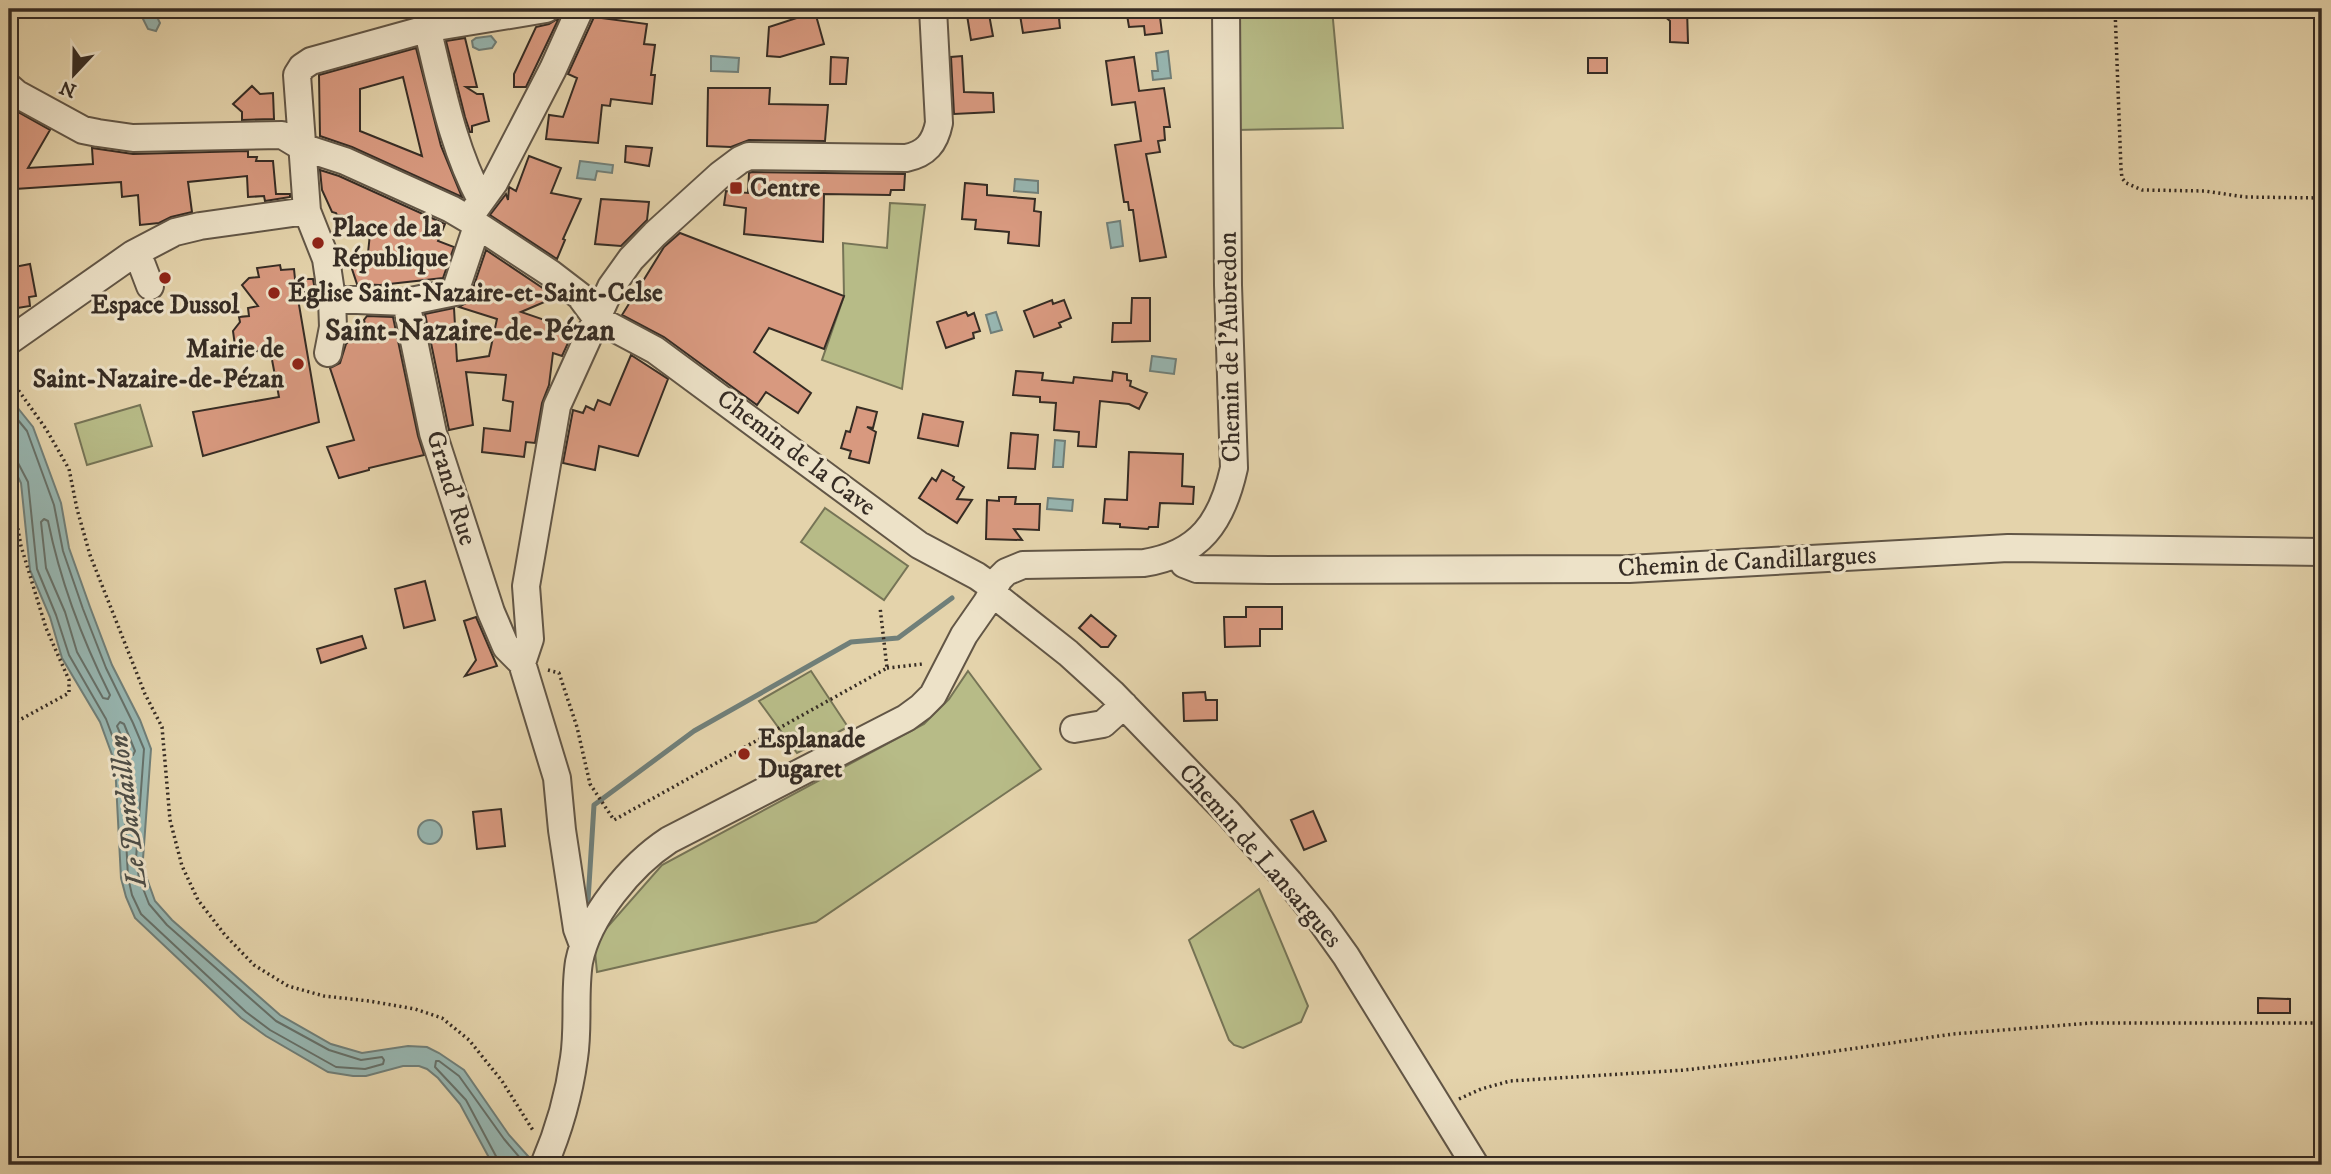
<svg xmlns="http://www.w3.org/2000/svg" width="2331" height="1174" font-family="'IM FELL DW Pica',serif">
<rect width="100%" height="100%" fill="#e4d3ab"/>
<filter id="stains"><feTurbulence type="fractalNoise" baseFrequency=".00286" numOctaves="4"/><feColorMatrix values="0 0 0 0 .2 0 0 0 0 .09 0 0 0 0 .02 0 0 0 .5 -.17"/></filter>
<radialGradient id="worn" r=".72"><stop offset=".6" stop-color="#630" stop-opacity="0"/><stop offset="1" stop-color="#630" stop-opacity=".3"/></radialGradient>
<!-- green -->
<path fill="#b7bb87" stroke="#767456" stroke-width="2" d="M 1239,9 L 1332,9 L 1343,128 L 1236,130 Z
M 890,203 L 925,205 L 902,389 L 822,360 L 844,296 L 843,243 L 887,248 Z
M 140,405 L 152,446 L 87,465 L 75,424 Z
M 825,508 L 908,566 L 884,600 L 801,542 Z
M 811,671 L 848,727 L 797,753 L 759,701 Z
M 968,671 L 1041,769 L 816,922 L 597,972 L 595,952 L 603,932 L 662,865 L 924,724 L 949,699 Z
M 1259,889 L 1308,1006 L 1301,1022 L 1243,1048 L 1234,1045 L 1229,1040 L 1189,940 Z"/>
<!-- water -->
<path fill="#97b6b1" stroke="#707f79" stroke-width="2" d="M 138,9 L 153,9 L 160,23 L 156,31 L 148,29 Z
M 491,36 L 496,42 L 492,48 L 479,50 L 473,47 L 472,41 L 476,38 Z
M 1168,51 L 1171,78 L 1153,80 L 1152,71 L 1158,71 L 1156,53 Z
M 711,56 L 739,58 L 738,72 L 711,71 Z
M 580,161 L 613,165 L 612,173 L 597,171 L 595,180 L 577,178 Z
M 1015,179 L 1038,181 L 1038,193 L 1014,191 Z
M 1120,221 L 1123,246 L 1111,248 L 1107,223 Z
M 996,312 L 1002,330 L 991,333 L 986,315 Z
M 1152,356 L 1176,359 L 1174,374 L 1150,371 Z
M 9,397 L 33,427 L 61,503 L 69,548 L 90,607 L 112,665 L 140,720 L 151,749 L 143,859 L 146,876 L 155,901 L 172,920 L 280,1015 L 331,1044 L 362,1053 L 408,1046 L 427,1047 L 439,1053 L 464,1070 L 509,1135 L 536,1165 L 493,1165 L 460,1104 L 438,1078 L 427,1069 L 419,1066 L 403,1066 L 366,1076 L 353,1076 L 328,1072 L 266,1036 L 241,1018 L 135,918 L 126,897 L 121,878 L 115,763 L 100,722 L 62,658 L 50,617 L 30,570 L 21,483 L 9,459 Z
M 1055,440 L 1065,441 L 1063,467 L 1053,467 Z
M 1048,498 L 1073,500 L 1072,511 L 1047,509 Z
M418 832a12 12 0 1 1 24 0a12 12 0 1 1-24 0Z"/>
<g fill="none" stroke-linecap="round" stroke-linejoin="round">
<!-- shore -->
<path stroke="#66716a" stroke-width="2" d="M 9,409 L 27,431 L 54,505 L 63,551 L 83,609 L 106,668 L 133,723 L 144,749 L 136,859 L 139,878 L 149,904 L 167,925 L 276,1021 L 329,1050 L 361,1060 L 382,1057 L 384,1060 L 383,1064 L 365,1069 L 336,1067 L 270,1030 L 246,1012 L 141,914 L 132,895 L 128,877 L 122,762 L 106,719 L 69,655 L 56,615 L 37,569 L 28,482 L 17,461 L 9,458
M 44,519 L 48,521 C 60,580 83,641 110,695 L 108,699 L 103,698 L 77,652 L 65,612 L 46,568 L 41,522 Z
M 120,722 L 124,724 L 135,751 L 133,755 L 129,754 L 117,726 Z
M 499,1165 L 498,1160 L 466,1100 L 435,1067 L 436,1061 L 439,1061 L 459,1076 L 504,1139 L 526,1165"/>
<!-- stream -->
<path stroke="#707f79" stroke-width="5" d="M 588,901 L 594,805 L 694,731 L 851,642 L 898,638 L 952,598"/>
</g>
<!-- building -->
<path fill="#d8997f" stroke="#362c24" stroke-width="2" fill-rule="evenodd" d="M 966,9 L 988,9 L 993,36 L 971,40 Z
M 1019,9 L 1058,9 L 1060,28 L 1023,33 Z
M 1126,9 L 1159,9 L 1162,33 L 1145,35 L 1144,26 L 1129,27 Z
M 1656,9 L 1687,9 L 1688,43 L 1670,42 L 1670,21 Z
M 815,12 L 824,44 L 780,57 L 767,56 L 769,27 Z
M 594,17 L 647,24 L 644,44 L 655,45 L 651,75 L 655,75 L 652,104 L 611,99 L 610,106 L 602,105 L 598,143 L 546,139 L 549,115 L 563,117 L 577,78 L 568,74 Z
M 559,18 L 526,87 L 514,87 L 514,74 L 536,27 L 549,24 Z
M 465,38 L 477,87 L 466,87 L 477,94 L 483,94 L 489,121 L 472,126 L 472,132 L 470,132 L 465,117 L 446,41 Z
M 416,48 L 441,146 L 462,197 L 352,147 L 320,136 L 319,75 ZM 403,77 L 422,156 L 360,131 L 360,89 Z
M 962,56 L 964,92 L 993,93 L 994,112 L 954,114 L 951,57 Z
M 831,57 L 848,58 L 846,84 L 830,84 Z
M 1134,57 L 1139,91 L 1164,88 L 1170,127 L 1164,127 L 1165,140 L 1158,141 L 1160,152 L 1146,154 L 1166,257 L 1140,261 L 1133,210 L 1129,210 L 1128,202 L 1124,202 L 1115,145 L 1141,141 L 1135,102 L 1112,105 L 1106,61 Z
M 1588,58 L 1607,58 L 1607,73 L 1588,73 Z
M 252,86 L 260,94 L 273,93 L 274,119 L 242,120 L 242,112 L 233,104 Z
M 708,88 L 770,88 L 769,104 L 828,105 L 825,141 L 749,140 L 731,147 L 707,146 Z
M 9,107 L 50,130 L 28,168 L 93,164 L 92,148 L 133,154 L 248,151 L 248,157 L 257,157 L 256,161 L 273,161 L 276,194 L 290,194 L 290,197 L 265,201 L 264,196 L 248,197 L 247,176 L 188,182 L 192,212 L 171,217 L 159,223 L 140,225 L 138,195 L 122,197 L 121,182 L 15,189 L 9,200 Z
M 626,146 L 652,148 L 649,166 L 625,162 Z
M 529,156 L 561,168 L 551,193 L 581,199 L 563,239 L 565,240 L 557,259 L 490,215 L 506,194 L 508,200 L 509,187 L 516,191 Z
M 320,170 L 339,176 L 445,224 L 438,241 L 454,247 L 443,278 L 380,285 L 357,284 L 350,263 L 368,253 L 371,224 L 351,224 L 352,217 L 337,215 L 336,213 L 332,212 L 322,190 Z
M 752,172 L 905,174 L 904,190 L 891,190 L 890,195 L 824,194 L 823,242 L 744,234 L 746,208 L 724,205 L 726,191 L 748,193 L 749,173 Z
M 965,183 L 987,185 L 987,195 L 1035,199 L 1034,211 L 1041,212 L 1039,246 L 1008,243 L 1009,232 L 975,229 L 976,220 L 962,219 Z
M 601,199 L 649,202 L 647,220 L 621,246 L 595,244 Z
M 680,233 L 844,296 L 824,349 L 769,328 L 754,352 L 811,393 L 798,413 L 766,392 L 757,405 L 664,337 L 622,315 L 664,247 Z
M 486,250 L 556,297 L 521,312 L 574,330 L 562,356 L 553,353 L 549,385 L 542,403 L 535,443 L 526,442 L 524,457 L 482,452 L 484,428 L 510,431 L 513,402 L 503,400 L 506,375 L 466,372 L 473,425 L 449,430 L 425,314 L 454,308 L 457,361 L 489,356 L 497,319 L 459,307 L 466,303 L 470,297 Z
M 30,264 L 36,296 L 29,297 L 30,306 L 11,309 L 9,268 Z
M 280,265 L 281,270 L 294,269 L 295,279 L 313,279 L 315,290 L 297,293 L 319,422 L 203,456 L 193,412 L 279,397 L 270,349 L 246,353 L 235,346 L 233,331 L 240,322 L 239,317 L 249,316 L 248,308 L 258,306 L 242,285 L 249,278 L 259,277 L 257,268 Z
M 1132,298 L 1150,298 L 1150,341 L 1112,342 L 1113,323 L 1131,323 Z
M 1052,300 L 1053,304 L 1064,300 L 1071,318 L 1059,323 L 1061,327 L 1034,337 L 1024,311 Z
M 966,312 L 968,316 L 974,313 L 980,331 L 973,333 L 974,338 L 946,348 L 937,322 Z
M 367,316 L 393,317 L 418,436 L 424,455 L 369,468 L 369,470 L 339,478 L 327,447 L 354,440 L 330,368 L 340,363 L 346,344 L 365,324 L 364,320 Z
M 631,355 L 668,379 L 638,456 L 599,446 L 595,470 L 563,463 L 573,410 L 583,413 L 586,406 L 594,410 L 598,400 L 610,405 Z
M 1016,371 L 1043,373 L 1042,380 L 1073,383 L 1074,377 L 1112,381 L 1113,372 L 1127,374 L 1127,380 L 1131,381 L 1130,386 L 1147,393 L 1139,409 L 1129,404 L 1100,401 L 1096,447 L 1078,446 L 1079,432 L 1054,430 L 1056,403 L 1040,402 L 1040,397 L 1013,395 Z
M 857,407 L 877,412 L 873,428 L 867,427 L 876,432 L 869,463 L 849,458 L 851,451 L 841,448 L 846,431 L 850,432 Z
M 923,414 L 963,422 L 958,446 L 918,438 Z
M 1011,433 L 1038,435 L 1035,469 L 1008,468 Z
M 1129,452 L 1183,454 L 1182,486 L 1194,487 L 1193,504 L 1160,503 L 1158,527 L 1149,527 L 1148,529 L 1120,527 L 1120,524 L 1103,523 L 1105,499 L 1127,500 Z
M 942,470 L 954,477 L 953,480 L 964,487 L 957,499 L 972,500 L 957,523 L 919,498 L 932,478 L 936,481 Z
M 999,497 L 1016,497 L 1015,504 L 1040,504 L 1039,530 L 1014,529 L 1022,540 L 986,539 L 987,500 L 999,501 Z
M 425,581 L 435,620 L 404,628 L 395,589 Z
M 1246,607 L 1282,607 L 1282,629 L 1260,629 L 1260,646 L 1225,647 L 1224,617 L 1246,617 Z
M 1091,615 L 1116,636 L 1108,647 L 1101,647 L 1079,628 Z
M 476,617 L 497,666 L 465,676 L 476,660 L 464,621 Z
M 362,636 L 366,648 L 321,663 L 317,649 Z
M 1205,692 L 1206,700 L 1217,700 L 1217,720 L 1184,721 L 1183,693 Z
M 501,809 L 505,846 L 477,849 L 473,812 Z
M 1313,811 L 1326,841 L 1304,850 L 1291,820 Z
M 2258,998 L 2290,999 L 2290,1013 L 2258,1013 Z"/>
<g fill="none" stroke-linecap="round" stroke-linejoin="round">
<!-- minor casing -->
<g stroke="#625646" stroke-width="30">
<path id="minor" d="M 426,9 L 430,28 L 430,40 C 443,94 454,150 481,200
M 9,87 L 17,94 L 83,130 L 98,133 L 133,138 L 282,135 L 302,147 L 345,161 L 451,209 L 468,219 L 550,273 L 580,296 L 597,319 L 655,350 L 919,545 L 977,576 L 994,588
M 468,219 L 494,183 L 553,69 L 580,9
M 477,226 L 455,292 L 406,302 L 332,299 L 326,259 L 307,211 L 297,75 L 302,67 L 311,61 L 430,28 L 546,9
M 133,254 L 142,265 L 150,286
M 406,302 L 433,433 L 491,612 L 506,647 L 522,663 L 557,778 L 562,830 L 577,929 L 583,945
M 9,341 L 133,254 L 175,232 L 200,226 L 307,211
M 328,353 L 333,327 L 332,299
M 1179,554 L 1184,564 L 1197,569 L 1269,570 L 1629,569 L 2008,548 L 2322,552
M 992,593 L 1068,653 L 1112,693 L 1228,813 L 1289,882 L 1321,921 L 1346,956 L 1475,1165
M 522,663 L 530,639 L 526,586 L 557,406 L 611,287 L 631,259 L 655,234 L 720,175 L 740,160 L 749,156 L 906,158 C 926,154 935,143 939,123 L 933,9
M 1074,729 L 1103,724 L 1124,705
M 544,1165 C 559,1130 569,1095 574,1058 C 579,1026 574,993 579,962 C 588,916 631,865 669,840 L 906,718 L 921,707 L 933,695 L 964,635 L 987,602 L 999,579 L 1006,572 L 1023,565 L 1144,563 C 1200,554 1222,522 1234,468 L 1228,285 L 1226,9"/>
</g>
<!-- path -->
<path stroke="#362c24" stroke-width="3.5" stroke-dasharray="2 3.5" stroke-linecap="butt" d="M 2115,9 L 2121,169 L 2122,178 L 2126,183 L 2142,190 L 2205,191 L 2245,197 L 2322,198
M 9,377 L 46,429 L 69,469 L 77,509 L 90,555 L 145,694 L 162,727 L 170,820 L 182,866 L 198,900 L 225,935 L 254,965 L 288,986 L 324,996 L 369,1001 L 415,1009 L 442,1018 L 469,1040 L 502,1081 L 534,1132
M 9,491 L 13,502 L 21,546 L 46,628 L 69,680 L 69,693 L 14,723
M 887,668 L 923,664
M 548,670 L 559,673 L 577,727 L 590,784 L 614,820 L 887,668 L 880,607
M 1459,1099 L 1481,1089 L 1510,1081 L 1685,1070 L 1795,1057 L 1953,1034 L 2091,1023 L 2322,1023"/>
<!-- minor -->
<use href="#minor" stroke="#ede2c8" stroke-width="26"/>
</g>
<!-- markers -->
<g fill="#8f2418" stroke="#ede2c8" stroke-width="2.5">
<rect x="729" y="181" width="14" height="14" rx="3.5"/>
<circle cx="318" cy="243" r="7"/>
<circle cx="165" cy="278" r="7"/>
<circle cx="274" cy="293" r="7"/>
<circle cx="298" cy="364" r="7"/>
<circle cx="744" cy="754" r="7"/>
</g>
<g text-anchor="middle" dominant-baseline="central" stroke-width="6" stroke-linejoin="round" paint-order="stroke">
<!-- poi labels -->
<g font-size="26" font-weight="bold" fill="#362c24" stroke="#ede2c8" text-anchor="start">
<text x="750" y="188">Centre</text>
<text x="332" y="228">Place de la<tspan x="332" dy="30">République</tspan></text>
<text x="288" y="293">Église Saint-Nazaire-et-Saint-Celse</text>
<text x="165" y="305" text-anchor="middle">Espace Dussol</text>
<text x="284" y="349" text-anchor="end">Mairie de<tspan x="284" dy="30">Saint-Nazaire-de-Pézan</tspan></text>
<text x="758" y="739">Esplanade<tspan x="758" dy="30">Dugaret</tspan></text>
</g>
<!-- street labels -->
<g font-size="26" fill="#362c24" stroke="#ede2c8">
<text transform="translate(1230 347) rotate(-91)">Chemin de l'Aubredon</text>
<text transform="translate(796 453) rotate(37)">Chemin de la Cave</text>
<text transform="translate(451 488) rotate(73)">Grand' Rue</text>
<text transform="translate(1747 562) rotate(-3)">Chemin de Candillargues</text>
<text transform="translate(1260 856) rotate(49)">Chemin de Lansargues</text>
</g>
<!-- water labels -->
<g font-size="28" font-style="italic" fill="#4e4e47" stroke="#ede2c8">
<text transform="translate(128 811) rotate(-97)">Le Dardaillon</text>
</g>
<!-- quarter labels -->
<g font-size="30" font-weight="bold" fill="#362c24" stroke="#ede2c8">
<text x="470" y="331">Saint-Nazaire-de-Pézan</text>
</g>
</g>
<!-- margin -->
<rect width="2331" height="1174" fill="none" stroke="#e4d3ab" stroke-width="35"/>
<rect x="10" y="10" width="2310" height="1153" fill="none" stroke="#362c24" stroke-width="3.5"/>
<rect x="18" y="18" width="2296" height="1139" fill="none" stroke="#362c24" stroke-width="2"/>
<!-- north arrow -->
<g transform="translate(74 74) rotate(202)" stroke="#ede2c8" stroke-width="5" paint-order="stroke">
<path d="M0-5L12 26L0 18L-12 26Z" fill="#362c24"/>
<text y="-10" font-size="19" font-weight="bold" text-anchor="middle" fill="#362c24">N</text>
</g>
<rect width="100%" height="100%" filter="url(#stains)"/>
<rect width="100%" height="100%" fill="url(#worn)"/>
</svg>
